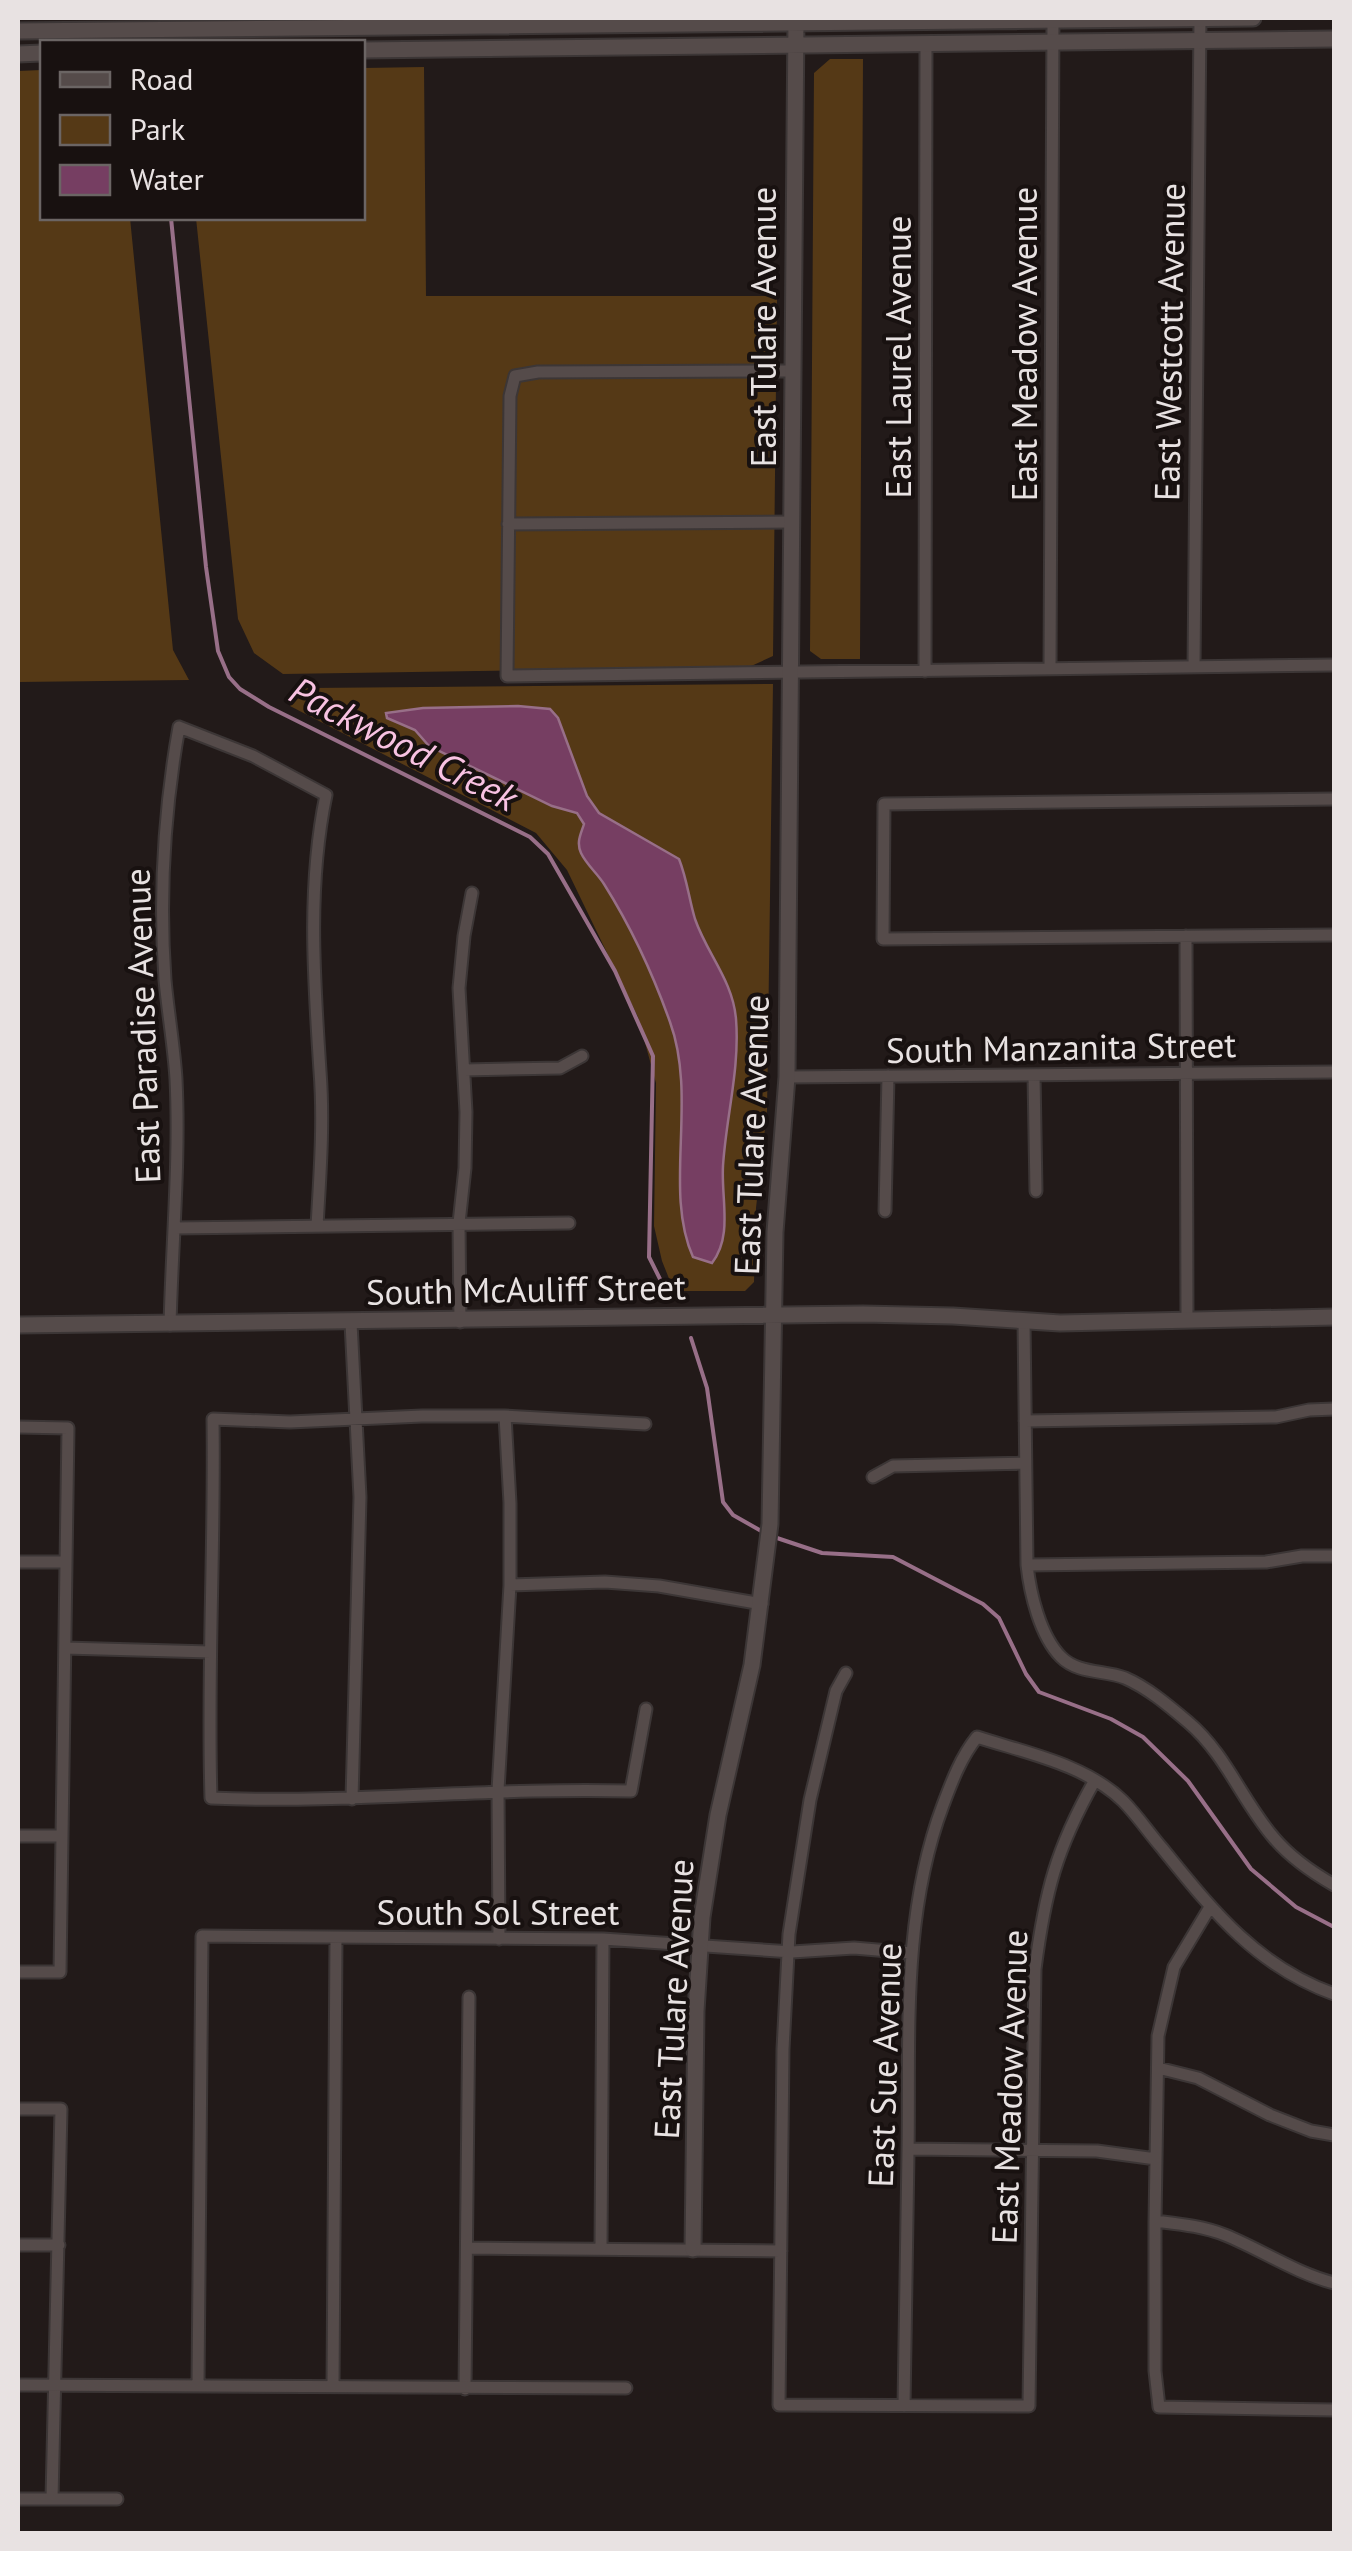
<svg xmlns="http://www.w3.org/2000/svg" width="1352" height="2551" font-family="'PT Sans',sans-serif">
<rect width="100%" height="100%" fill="#221a19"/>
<!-- green -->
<path fill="#553916" d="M 830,59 L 863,59 L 860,659 L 821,659 L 810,651 L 814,73 Z
M 424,67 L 426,296 L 777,296 L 773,656 L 749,667 L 283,674 L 254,653 L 238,619 L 196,218 L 362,218 L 363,68 Z
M 42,70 L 42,218 L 130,218 L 173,650 L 189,680 L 18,682 L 18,71 Z
M 773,684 L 767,1111 L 756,1208 L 754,1282 L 745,1291 L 674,1291 L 662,1261 L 654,1226 L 656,1083 L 638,1017 L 567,870 L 536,833 L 290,706 L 300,690 L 309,688 Z"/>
<!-- water -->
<path fill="#763e62" stroke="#986f88" stroke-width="2.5" d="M 518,706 L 550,709 L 558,718 L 587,796 L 599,813 L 679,859 C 687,879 689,899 695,919 C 707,954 733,981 736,1019 C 740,1069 726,1117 723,1166 C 721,1199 733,1236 712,1263 L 693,1257 C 663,1190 698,1099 670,1022 C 653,974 631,927 604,884 C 597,873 586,864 581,853 C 576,842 581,834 584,824 L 577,813 L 552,806 L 429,746 L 415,730 L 387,718 L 386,713 L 423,708 Z"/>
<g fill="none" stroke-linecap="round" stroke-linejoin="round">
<!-- stream -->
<path stroke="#986f88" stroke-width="4" d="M 171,218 L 206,567 L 218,651 L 229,677 L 240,689 L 269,707 L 530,837 L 548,854 L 615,971 L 653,1056 L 649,1257 L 668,1295
M 691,1338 L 707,1388 L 723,1502 L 733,1515 L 763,1532
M 771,1536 L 822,1553 L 893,1557 L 983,1604 L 999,1618 L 1026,1674 L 1039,1692 L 1111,1719 L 1143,1737 L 1188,1781 L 1251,1869 L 1296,1907 L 1334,1927"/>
<!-- street casing -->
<g stroke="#3c3636" stroke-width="15">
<path id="street" d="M 793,371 L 538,372 L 515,376 L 510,396 L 507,676 L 1334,665
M 508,524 L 792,522
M 1194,667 L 1200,18
M 1050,669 L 1053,20
M 925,671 L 926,43
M 1334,799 L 884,804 L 883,939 L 1334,935
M 1186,936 L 1187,1321
M 464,1070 L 560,1068 L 582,1056
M 1034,1075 L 1036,1191
M 787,1077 L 1334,1072
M 885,1211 L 888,1076
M 174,1228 L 569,1223
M 460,1322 L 459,1223 L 465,1168 L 466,1112 L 459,988 L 464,936 L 472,893
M 1024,1322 L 1027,1565 C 1030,1593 1040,1636 1061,1657 C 1078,1674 1104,1670 1125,1678 C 1148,1688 1169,1706 1188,1722 C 1226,1754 1242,1801 1274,1838 C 1290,1857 1313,1873 1334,1885
M 351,1323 L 360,1497 L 352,1799
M 170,1325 C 172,1243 180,1161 176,1079 C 174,1046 168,1013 165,980 C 159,895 164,811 179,727 L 253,756 L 326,795 C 307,886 314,979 320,1071 C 324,1123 320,1174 317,1226
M 1025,1421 L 1276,1417 L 1309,1410 L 1334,1409
M 645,1424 L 505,1416 L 422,1416 L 290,1422 L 213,1419 C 215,1546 207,1672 211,1798 C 352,1804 491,1787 631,1791 L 646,1709
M 18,1427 L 68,1428 L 60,1972 L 18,1972
M 873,1477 L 893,1466 L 1025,1463
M 18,1562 L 66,1562
M 1027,1565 L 1266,1562 L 1302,1556 L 1334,1556
M 510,1585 L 605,1582 L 659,1586 L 762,1604
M 65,1648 L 210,1652
M 846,1673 L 836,1691 L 810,1800 L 789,1934 L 783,2049 L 779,2405 L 1029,2406 L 1035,1969 C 1045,1892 1056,1849 1095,1780
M 18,1836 L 62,1836
M 1210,1907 L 1174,1967 L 1158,2036 L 1155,2221 L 1155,2371 L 1159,2407 L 1334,2410
M 499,1939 L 498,1790 L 510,1585 L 510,1503 L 505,1416
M 1158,2068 L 1198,2078 L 1270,2115 L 1311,2131 L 1334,2135
M 18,2109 L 61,2109 L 52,2499
M 908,2149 L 1097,2151 L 1156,2159
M 1155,2221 C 1179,2224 1202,2226 1225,2235 C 1262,2250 1295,2273 1334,2283
M 18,2245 L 59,2245
M 467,2248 L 781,2251
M 601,2248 L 603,1939
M 18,2385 L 626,2388
M 198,2385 L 202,1936 L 603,1939 L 792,1952 L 854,1948 L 912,1953
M 333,2386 L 336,1938
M 465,2389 L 469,1997
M 904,2406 C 905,2322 907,2238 908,2153 C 910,2037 901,1916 943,1805 C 952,1781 961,1757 977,1737 C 1026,1753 1085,1764 1123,1801 C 1137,1815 1149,1833 1162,1848 C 1213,1911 1256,1966 1334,1994
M 18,2499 L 117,2499"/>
</g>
<!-- secondary casing -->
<g stroke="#3c3636" stroke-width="19">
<path id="secondary" d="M 18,31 L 1253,18
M 362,50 L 1334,39
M 18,54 L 42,53
M 18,1325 L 863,1314 L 953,1316 L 1060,1323 L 1334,1317
M 693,2249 L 696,2011 L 702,1917 L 718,1815 L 752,1665 L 770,1524 L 775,1232 L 787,1077 L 796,18"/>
</g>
<!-- street -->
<use href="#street" stroke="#554b4a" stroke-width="11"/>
<!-- secondary -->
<use href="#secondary" stroke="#554b4a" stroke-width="15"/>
</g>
<g text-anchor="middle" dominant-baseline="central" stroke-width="8" stroke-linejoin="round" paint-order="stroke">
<!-- street labels -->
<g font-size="35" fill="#e8e2e2" stroke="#181110">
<text transform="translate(763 327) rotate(-90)">East Tulare Avenue</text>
<text transform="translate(1169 342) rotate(-89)">East Westcott Avenue</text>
<text transform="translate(1024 344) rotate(-90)">East Meadow Avenue</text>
<text transform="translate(898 357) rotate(-90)">East Laurel Avenue</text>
<text transform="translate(142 1026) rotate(-92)">East Paradise Avenue</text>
<text transform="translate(1061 1047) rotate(-1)">South Manzanita Street</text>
<text transform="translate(751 1135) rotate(-88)">East Tulare Avenue</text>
<text transform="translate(526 1289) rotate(-1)">South McAuliff Street</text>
<text x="498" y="1912">South Sol Street</text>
<text transform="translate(673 1999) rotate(-87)">East Tulare Avenue</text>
<text transform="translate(884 2065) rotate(-88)">East Sue Avenue</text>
<text transform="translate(1009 2087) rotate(-88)">East Meadow Avenue</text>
</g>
<!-- water labels -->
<g font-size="38" font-style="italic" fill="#f8c2e2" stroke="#181110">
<text transform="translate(404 743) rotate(27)">Packwood Creek</text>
</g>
</g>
<!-- border -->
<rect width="1352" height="2551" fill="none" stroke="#e8e2e2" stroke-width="40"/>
<!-- legend -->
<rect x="40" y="40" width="325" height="180" fill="#181110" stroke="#6b6564" stroke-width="2.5"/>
<rect x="60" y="72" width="50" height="15" fill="#554b4a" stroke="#6b6564" stroke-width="2.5"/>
<text x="130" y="90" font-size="30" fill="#e8e2e2">Road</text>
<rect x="60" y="115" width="50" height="30" fill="#553916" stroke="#6b6564" stroke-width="2.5"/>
<text x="130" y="140" font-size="30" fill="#e8e2e2">Park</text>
<rect x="60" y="165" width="50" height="30" fill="#763e62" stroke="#6b6564" stroke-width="2.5"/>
<text x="130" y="190" font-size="30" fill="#e8e2e2">Water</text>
</svg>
